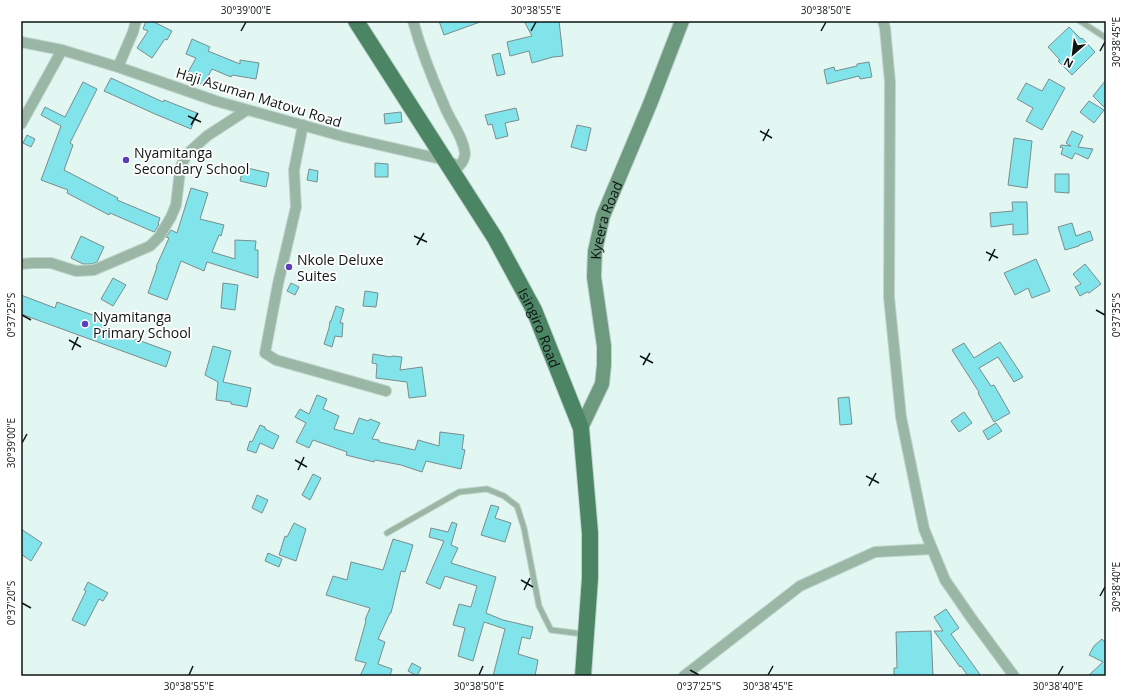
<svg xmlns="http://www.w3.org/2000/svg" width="1127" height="697" font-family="'Open Sans',sans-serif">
<rect width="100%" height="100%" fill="#e2f7f2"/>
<!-- building -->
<path fill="#81e4ea" stroke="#798d8e" d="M 146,21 L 152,21 L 172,31 L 167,40 L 165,39 L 152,58 L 137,48 L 148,31 L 143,29 Z
M 439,21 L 480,21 L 480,22 L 444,35 Z
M 524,21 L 559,21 L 563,56 L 553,57 L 532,63 L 529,51 L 510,56 L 507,42 L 532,36 Z
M 1069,27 L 1081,39 L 1082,38 L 1095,52 L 1072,75 L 1058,61 L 1060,60 L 1048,47 Z
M 192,39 L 210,47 L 208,51 L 240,64 L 240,60 L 259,63 L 256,79 L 232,75 L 231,77 L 212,69 L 203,85 L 186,76 L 196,58 L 186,54 Z
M 500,53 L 505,74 L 497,76 L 492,55 Z
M 869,62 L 872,77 L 860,79 L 859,76 L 827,84 L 824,70 L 834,67 L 835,71 L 857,66 L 857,64 Z
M 111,78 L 163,102 L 164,100 L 197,113 L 191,129 L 155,114 L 104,91 Z
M 1049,79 L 1065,88 L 1042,130 L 1026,121 L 1033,108 L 1017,99 L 1026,83 L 1042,91 Z
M 1106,80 L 1106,109 L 1093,96 Z
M 83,82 L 97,89 L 70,143 L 73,145 L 64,170 L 118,198 L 117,200 L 160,218 L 158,224 L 159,225 L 154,232 L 110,213 L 109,215 L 67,193 L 68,190 L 41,180 L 61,126 L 41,115 L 45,107 L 65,117 Z
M 1089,101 L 1104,110 L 1094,123 L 1080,112 Z
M 516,108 L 519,120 L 505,123 L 508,136 L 496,139 L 492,124 L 488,125 L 485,115 Z
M 401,112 L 402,122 L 385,124 L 384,114 Z
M 577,125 L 591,128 L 586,151 L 571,147 Z
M 1072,131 L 1083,136 L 1078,147 L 1093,149 L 1088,159 L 1075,153 L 1072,159 L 1061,154 L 1063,148 L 1060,147 L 1061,145 L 1071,146 L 1066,143 Z
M 27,135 L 35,139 L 31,147 L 23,143 Z
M 1014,138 L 1032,141 L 1027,188 L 1008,185 Z
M 375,163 L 388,164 L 388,177 L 375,177 Z
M 243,167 L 269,173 L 266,187 L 240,181 Z
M 309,169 L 318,171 L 317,182 L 307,180 Z
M 1055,174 L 1069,174 L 1069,193 L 1055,192 Z
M 191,188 L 208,193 L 200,219 L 224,225 L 221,236 L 219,235 L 212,252 L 235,259 L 235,240 L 256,241 L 255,250 L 258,250 L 258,278 L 207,262 L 204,271 L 181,261 L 167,300 L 148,293 L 157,267 L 156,267 L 169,238 L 166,237 L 171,230 L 177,233 Z
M 1012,202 L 1027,202 L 1028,234 L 1013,235 L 1013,224 L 991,227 L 990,213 L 1013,211 Z
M 1072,223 L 1076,236 L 1090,231 L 1093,240 L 1079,245 L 1079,246 L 1065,250 L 1058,227 Z
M 81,236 L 104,247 L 97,262 L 92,264 L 83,264 L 71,258 Z
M 1036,259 L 1050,291 L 1032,298 L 1028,288 L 1015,295 L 1004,273 Z
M 1085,264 L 1101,284 L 1089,293 L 1087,292 L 1080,296 L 1075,287 L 1081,284 L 1073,274 Z
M 113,278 L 126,285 L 113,306 L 101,299 Z
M 223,283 L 238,285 L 235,310 L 221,308 Z
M 291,283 L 299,287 L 295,295 L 287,291 Z
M 365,291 L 378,293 L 376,307 L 363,306 Z
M 21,295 L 55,308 L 57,302 L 109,321 L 105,328 L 171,352 L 166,367 L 21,314 Z
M 336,306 L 344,309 L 340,323 L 343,323 L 342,337 L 335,336 L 332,347 L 324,344 L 329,328 L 330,321 L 331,321 Z
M 1000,342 L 1023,377 L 1014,382 L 998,357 L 979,368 L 991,386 L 994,385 L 1010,413 L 994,422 L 978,393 L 979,392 L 952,350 L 964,343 L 974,358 Z
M 213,346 L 231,351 L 223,382 L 251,388 L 247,407 L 231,404 L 231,402 L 216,400 L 218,382 L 205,375 Z
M 373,354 L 391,357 L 392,356 L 402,357 L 400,370 L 422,367 L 426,396 L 409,398 L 407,382 L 376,378 L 377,364 L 372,363 Z
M 317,395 L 327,399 L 323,409 L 339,416 L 334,429 L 353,434 L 359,418 L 368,421 L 370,419 L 380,423 L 372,439 L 379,440 L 379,442 L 415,450 L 418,440 L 439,446 L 440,432 L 464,435 L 462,449 L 465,450 L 461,469 L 426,461 L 422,472 L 401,465 L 375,460 L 374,462 L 346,455 L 347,452 L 313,440 L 309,448 L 296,442 L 306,423 L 295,417 L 300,409 L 309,414 Z
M 849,397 L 852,424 L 840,425 L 838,398 Z
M 964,412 L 972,423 L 959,432 L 951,421 Z
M 996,423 L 1002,431 L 988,440 L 983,431 Z
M 260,425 L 265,427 L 265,429 L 279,436 L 273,449 L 260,443 L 256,453 L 247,450 L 250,441 L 252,442 Z
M 313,474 L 321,478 L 310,500 L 302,495 Z
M 257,495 L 268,500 L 262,513 L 252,508 Z
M 491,505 L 499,507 L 495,518 L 511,523 L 505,542 L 481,535 Z
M 452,522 L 457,524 L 451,545 L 458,548 L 451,563 L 496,577 L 486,613 L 503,620 L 533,627 L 530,639 L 522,637 L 518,654 L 538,660 L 535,676 L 493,676 L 505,629 L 484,622 L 473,661 L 458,656 L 465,628 L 453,625 L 459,604 L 471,607 L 477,586 L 445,576 L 440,589 L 426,583 L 444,541 L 429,537 L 431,528 L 448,532 Z
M 294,523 L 306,529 L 296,561 L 279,555 L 285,536 L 287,537 Z
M 21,529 L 42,543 L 31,561 L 21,554 Z
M 393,539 L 413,545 L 405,572 L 401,571 L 391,613 L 390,613 L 378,639 L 385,642 L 378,664 L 392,669 L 390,676 L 360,676 L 366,663 L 355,660 L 366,621 L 365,620 L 370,608 L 326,595 L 333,576 L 347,580 L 351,562 L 383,570 Z
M 268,553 L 282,559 L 279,567 L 265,561 Z
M 88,582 L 108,593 L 103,601 L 99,599 L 85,626 L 72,620 L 86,591 L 84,590 Z
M 946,609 L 959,628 L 951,634 L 981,676 L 968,676 L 961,666 L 960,667 L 934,631 L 943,631 L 934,617 Z
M 931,631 L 933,676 L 894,676 L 894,668 L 897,668 L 896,632 Z
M 1102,639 L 1106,644 L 1106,676 L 1088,676 L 1103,662 L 1089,655 L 1094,646 Z
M 412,663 L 421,668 L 417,676 L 408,671 Z"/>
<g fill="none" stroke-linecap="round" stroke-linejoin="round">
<!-- service casing -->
<g stroke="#c0d3ce" stroke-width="7">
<path id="service" d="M 1080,21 L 1106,38
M 387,533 L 459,492 L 487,489 L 504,496 L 517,506 L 524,528 L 539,606 L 551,630 L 583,634"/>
</g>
<!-- minor casing -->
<g stroke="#c0d3ce" stroke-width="12">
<path id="minor" d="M 883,21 L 885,28 L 890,82 L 889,297 L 901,417 L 924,529 L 945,580 L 972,619 L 1014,676
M 21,42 L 62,50 L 118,67 L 216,101 L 345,137 L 445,160 L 459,166 C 462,163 465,158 465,153 C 463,136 450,121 444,105 C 432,78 421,50 413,21
M 118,67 L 133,32 L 136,21
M 21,124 L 62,50
M 303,125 L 294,170 L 296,207 L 278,284 L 265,353 L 276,360 L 386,391
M 21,264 L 33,263 L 51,263 L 76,271 L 94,270 L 150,246 L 159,237 L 171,217 L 176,205 L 179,179 L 181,166 L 187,154 L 207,136 L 247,110
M 684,676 L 800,586 L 875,552 L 932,549"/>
</g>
<!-- secondary casing -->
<g stroke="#c0d3ce" stroke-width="16">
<g id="secondary">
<path id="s1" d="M 581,428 L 602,384 L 604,365 L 604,346 L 594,277 L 595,251 L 603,216 L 650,104 L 682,21"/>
</g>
</g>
<!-- primary casing -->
<g stroke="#c0d3ce" stroke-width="18">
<g id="primary">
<path id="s2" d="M 356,21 L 495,238 L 534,310 L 581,428 L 590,533 L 590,578 L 583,676"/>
</g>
</g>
<!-- service -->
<use href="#service" stroke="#99b7a4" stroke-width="5"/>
<!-- minor -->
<use href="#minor" stroke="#99b7a4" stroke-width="10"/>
<!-- secondary -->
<use href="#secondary" stroke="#6d9a7f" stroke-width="14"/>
<!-- primary -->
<use href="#primary" stroke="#4b8564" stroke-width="16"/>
</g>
<!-- ticks -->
<path fill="none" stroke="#0d1513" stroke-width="1.5" d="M 241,31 L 246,22M 531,31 L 536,22M 821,31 L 826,22M 1100,51 L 1105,42M 188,116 L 201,122M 191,125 L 198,113M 760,131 L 772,138M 763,141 L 769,129M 414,236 L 427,242M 417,245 L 424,233M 986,252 L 998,258M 989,261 L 995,249M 1096,310 L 1105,315M 22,315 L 31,320M 69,340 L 81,347M 72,350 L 78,337M 640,356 L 653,363M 643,365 L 650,353M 22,443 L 27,434M 295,460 L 307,467M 298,470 L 304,457M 866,476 L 879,483M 869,486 L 876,473M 521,580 L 533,587M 524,590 L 530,578M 1100,596 L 1105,587M 22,603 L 31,608M 690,670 L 699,675M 189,675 L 193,666M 479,675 L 483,666M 768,675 L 773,666M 1058,675 L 1063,666"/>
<!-- markers -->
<g fill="#5a3fb7" stroke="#fff" stroke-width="1.5">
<circle cx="126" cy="160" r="4"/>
<circle cx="289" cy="267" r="4"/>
<circle cx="85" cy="324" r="4"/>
</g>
<g text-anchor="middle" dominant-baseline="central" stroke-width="3.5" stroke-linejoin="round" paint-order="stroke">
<!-- street labels -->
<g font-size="14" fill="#0d1513" stroke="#fff">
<text transform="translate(259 97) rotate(17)">Haji Asuman Matovu Road</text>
<text stroke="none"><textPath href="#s1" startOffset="215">Kyeera Road</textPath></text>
<text stroke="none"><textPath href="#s2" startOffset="358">Isingiro Road</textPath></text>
</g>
<!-- poi labels -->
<g font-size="14" fill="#0d1513" stroke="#fff" text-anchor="start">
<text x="134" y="152">Nyamitanga<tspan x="134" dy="16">Secondary School</tspan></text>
<text x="297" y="259">Nkole Deluxe<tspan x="297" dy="16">Suites</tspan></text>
<text x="93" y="316">Nyamitanga<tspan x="93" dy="16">Primary School</tspan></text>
</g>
</g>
<!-- border -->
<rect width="1127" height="697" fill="none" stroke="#ffffff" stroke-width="44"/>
<!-- north arrow -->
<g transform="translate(1073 54) rotate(208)" stroke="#ffffff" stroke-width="3" paint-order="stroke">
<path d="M0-3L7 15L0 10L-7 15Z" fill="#0d1513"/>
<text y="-6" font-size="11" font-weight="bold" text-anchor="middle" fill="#0d1513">N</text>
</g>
<rect x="22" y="22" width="1083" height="653" fill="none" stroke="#0d1513" stroke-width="1.5"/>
<g font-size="10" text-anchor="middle" fill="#0d1513">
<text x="246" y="14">30°39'00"E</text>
<text x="536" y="14">30°38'55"E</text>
<text x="826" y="14">30°38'50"E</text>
<text transform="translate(1116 42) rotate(-90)" y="4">30°38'45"E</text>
<text transform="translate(1116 315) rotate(-90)" y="4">0°37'35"S</text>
<text transform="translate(11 315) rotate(-90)" y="4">0°37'25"S</text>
<text transform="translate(11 443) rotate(-90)" y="4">30°39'00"E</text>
<text transform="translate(1116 587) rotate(-90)" y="4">30°38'40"E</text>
<text transform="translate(11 603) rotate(-90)" y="4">0°37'20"S</text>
<text x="189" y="690">30°38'55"E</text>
<text x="479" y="690">30°38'50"E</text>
<text x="699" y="690">0°37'25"S</text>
<text x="768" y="690">30°38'45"E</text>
<text x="1058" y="690">30°38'40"E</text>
</g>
</svg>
